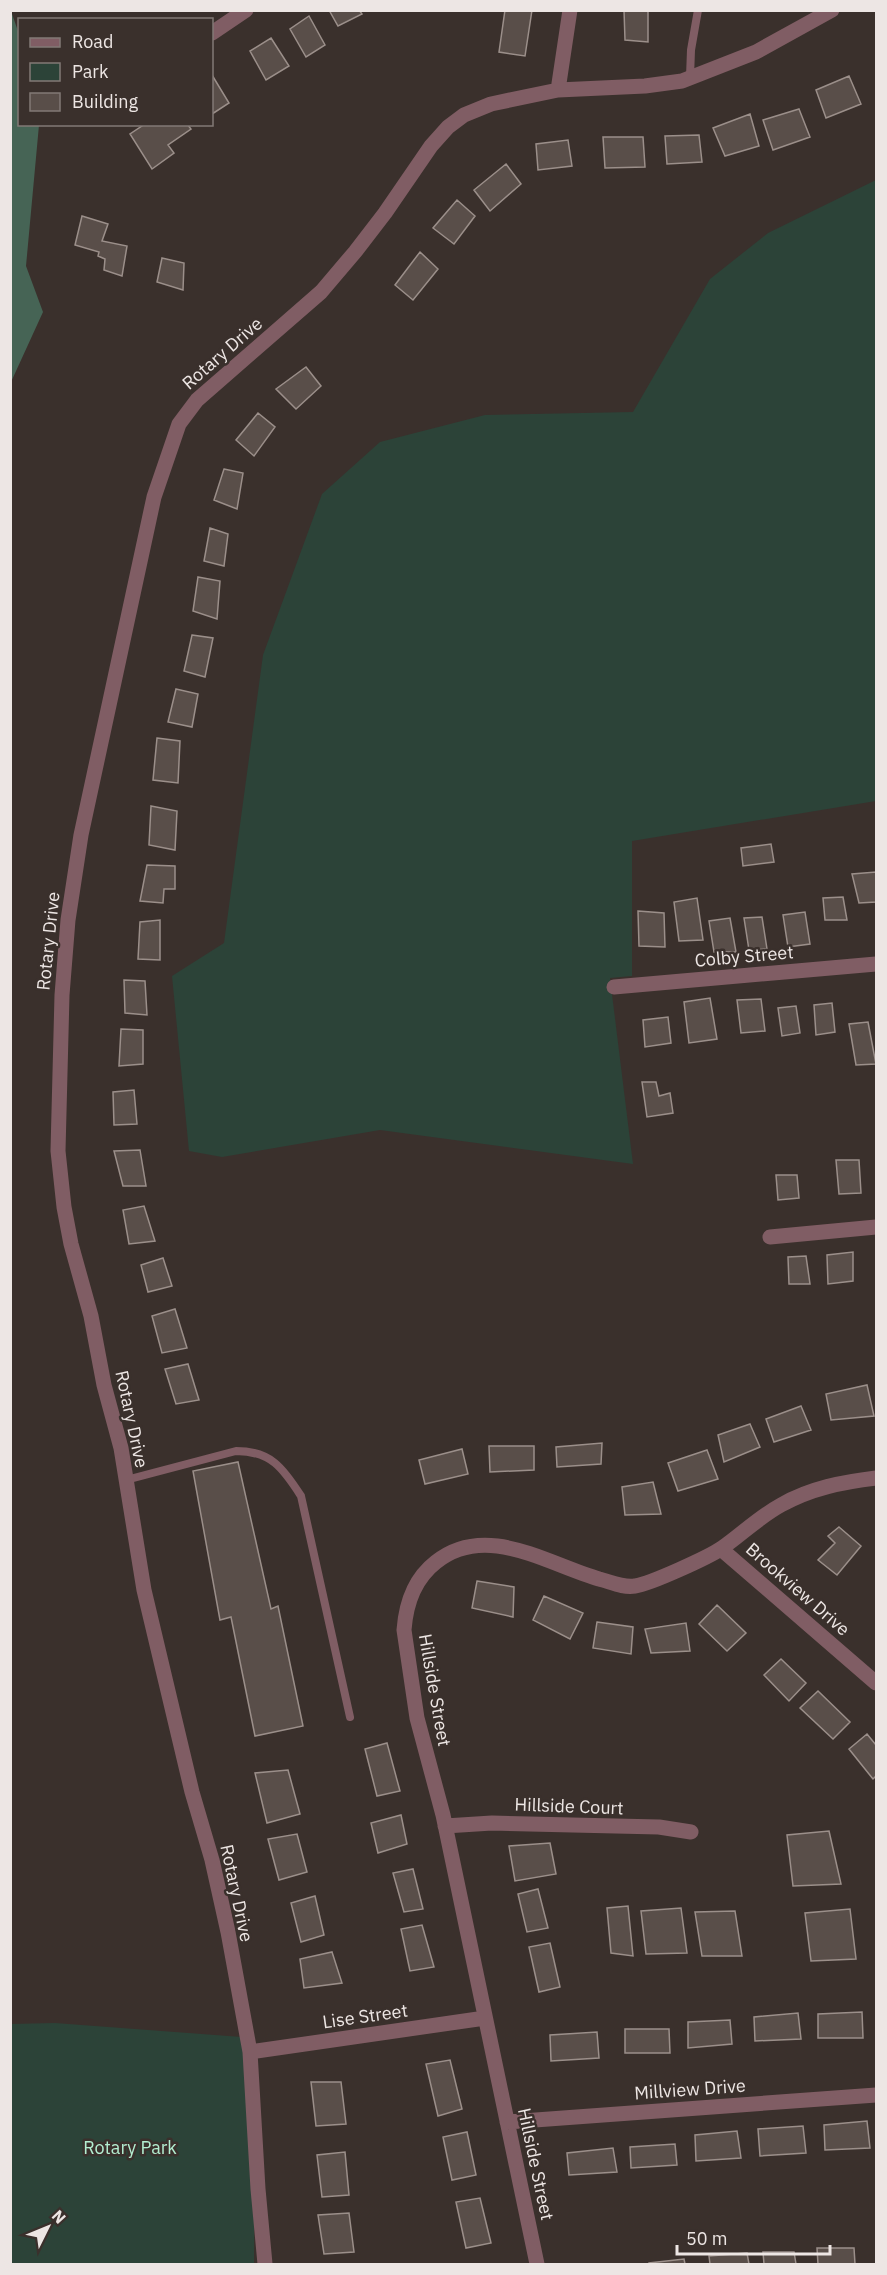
<svg xmlns="http://www.w3.org/2000/svg" width="887" height="2275" font-family="'IBM Plex Sans',sans-serif">
<rect width="100%" height="100%" fill="#3a302c"/>
<!-- green -->
<path fill="#2c4338" d="M 876,180 L 876,801 L 632,841 L 632,976 L 610,978 L 633,1164 L 380,1130 L 222,1157 L 189,1151 L 172,976 L 224,943 L 263,655 L 322,494 L 380,442 L 485,415 L 633,412 L 710,279 L 768,233 Z
M 55,2023 L 255,2038 L 254,2264 L 11,2264 L 10,2024 Z"/>
<!-- forest -->
<path fill="#466455" d="M 11,11 L 19,34 L 20,124 L 39,125 L 26,266 L 43,312 L 11,382 Z"/>
<!-- building -->
<path fill="#594e49" stroke="#9b8f8a" stroke-width="1.5" d="M 329,10 L 359,10 L 362,14 L 338,26 Z
M 505,10 L 532,10 L 525,56 L 499,52 Z
M 624,10 L 648,10 L 648,42 L 625,40 Z
M 309,16 L 325,45 L 306,57 L 290,29 Z
M 271,38 L 289,66 L 266,80 L 250,51 Z
M 212,75 L 229,103 L 212,114 Z
M 849,76 L 861,104 L 826,118 L 816,90 Z
M 799,109 L 810,137 L 773,150 L 763,120 Z
M 750,114 L 759,146 L 725,156 L 713,128 Z
M 145,124 L 187,124 L 191,129 L 168,145 L 174,153 L 152,169 L 130,134 Z
M 699,135 L 702,162 L 667,164 L 665,136 Z
M 603,137 L 643,137 L 645,167 L 605,168 Z
M 568,140 L 572,166 L 538,170 L 536,144 Z
M 506,164 L 521,184 L 490,211 L 474,190 Z
M 457,200 L 475,216 L 454,244 L 433,228 Z
M 82,216 L 108,224 L 102,241 L 127,246 L 122,276 L 104,270 L 105,259 L 98,256 L 99,252 L 75,245 Z
M 420,252 L 438,269 L 413,300 L 395,285 Z
M 162,258 L 184,263 L 183,290 L 157,282 Z
M 306,367 L 321,386 L 296,409 L 276,389 Z
M 258,413 L 275,427 L 254,456 L 236,440 Z
M 224,469 L 243,473 L 237,509 L 214,500 Z
M 210,528 L 228,534 L 224,566 L 204,561 Z
M 198,577 L 220,581 L 217,619 L 193,611 Z
M 192,635 L 213,638 L 205,677 L 184,671 Z
M 176,689 L 198,694 L 192,727 L 168,722 Z
M 157,738 L 180,741 L 178,783 L 153,780 Z
M 151,806 L 177,811 L 175,850 L 149,845 Z
M 771,844 L 774,862 L 743,866 L 741,848 Z
M 147,865 L 175,866 L 175,889 L 164,889 L 163,903 L 140,901 Z
M 876,872 L 876,902 L 859,903 L 852,874 Z
M 843,897 L 847,920 L 825,920 L 823,898 Z
M 697,898 L 703,940 L 679,941 L 674,902 Z
M 638,911 L 664,913 L 665,947 L 639,946 Z
M 805,912 L 810,944 L 788,947 L 783,915 Z
M 762,917 L 767,949 L 749,950 L 744,918 Z
M 730,918 L 736,952 L 714,952 L 709,921 Z
M 160,920 L 160,960 L 138,959 L 140,922 Z
M 124,980 L 145,981 L 147,1015 L 125,1013 Z
M 710,998 L 717,1039 L 689,1043 L 684,1002 Z
M 761,999 L 765,1031 L 741,1033 L 737,1000 Z
M 832,1003 L 835,1032 L 816,1035 L 814,1005 Z
M 796,1006 L 800,1033 L 782,1036 L 778,1008 Z
M 668,1017 L 671,1043 L 645,1047 L 643,1020 Z
M 868,1022 L 876,1064 L 856,1065 L 849,1024 Z
M 121,1029 L 143,1030 L 143,1064 L 119,1066 Z
M 642,1082 L 656,1082 L 659,1096 L 670,1093 L 673,1113 L 647,1117 Z
M 134,1090 L 137,1124 L 114,1125 L 113,1092 Z
M 140,1150 L 146,1186 L 123,1186 L 114,1151 Z
M 836,1160 L 859,1160 L 861,1193 L 839,1194 Z
M 776,1175 L 797,1175 L 799,1198 L 778,1200 Z
M 144,1206 L 155,1241 L 129,1244 L 123,1210 Z
M 853,1252 L 853,1281 L 828,1284 L 827,1255 Z
M 806,1256 L 810,1284 L 789,1284 L 788,1257 Z
M 163,1258 L 172,1286 L 148,1292 L 141,1265 Z
M 175,1309 L 187,1348 L 162,1353 L 152,1316 Z
M 188,1364 L 199,1400 L 176,1404 L 165,1369 Z
M 867,1385 L 874,1416 L 831,1420 L 826,1394 Z
M 801,1406 L 811,1430 L 774,1442 L 766,1419 Z
M 750,1424 L 760,1447 L 724,1462 L 718,1435 Z
M 602,1443 L 601,1464 L 557,1467 L 556,1447 Z
M 489,1446 L 534,1446 L 534,1470 L 490,1472 Z
M 462,1449 L 468,1474 L 425,1484 L 419,1460 Z
M 707,1450 L 718,1479 L 678,1491 L 668,1463 Z
M 238,1462 L 271,1609 L 278,1606 L 303,1726 L 255,1736 L 231,1617 L 220,1620 L 193,1471 Z
M 653,1482 L 661,1514 L 625,1515 L 622,1487 Z
M 839,1527 L 861,1546 L 837,1575 L 818,1560 L 835,1543 L 828,1536 Z
M 477,1581 L 514,1587 L 513,1617 L 472,1608 Z
M 544,1596 L 583,1613 L 570,1639 L 533,1620 Z
M 717,1605 L 746,1633 L 727,1651 L 699,1624 Z
M 597,1622 L 633,1627 L 631,1654 L 593,1648 Z
M 686,1623 L 690,1651 L 651,1653 L 645,1629 Z
M 781,1659 L 806,1683 L 789,1701 L 764,1675 Z
M 818,1691 L 850,1722 L 833,1739 L 800,1708 Z
M 867,1734 L 876,1745 L 876,1776 L 873,1779 L 849,1749 Z
M 387,1743 L 400,1791 L 377,1796 L 365,1749 Z
M 288,1770 L 300,1814 L 267,1823 L 255,1773 Z
M 401,1815 L 407,1844 L 378,1853 L 371,1823 Z
M 829,1831 L 841,1884 L 793,1886 L 787,1835 Z
M 297,1834 L 307,1872 L 279,1880 L 268,1839 Z
M 550,1843 L 556,1874 L 515,1881 L 509,1846 Z
M 413,1869 L 423,1909 L 404,1912 L 393,1873 Z
M 538,1889 L 548,1928 L 527,1932 L 518,1894 Z
M 315,1896 L 324,1935 L 301,1942 L 291,1903 Z
M 628,1906 L 633,1956 L 611,1953 L 607,1908 Z
M 681,1908 L 687,1953 L 646,1954 L 641,1911 Z
M 850,1909 L 856,1959 L 811,1961 L 805,1913 Z
M 735,1911 L 742,1956 L 702,1956 L 695,1912 Z
M 422,1925 L 434,1967 L 410,1971 L 401,1929 Z
M 550,1943 L 560,1987 L 539,1992 L 529,1947 Z
M 332,1952 L 342,1983 L 304,1988 L 300,1959 Z
M 862,2012 L 863,2038 L 818,2038 L 818,2014 Z
M 798,2013 L 801,2039 L 755,2041 L 754,2017 Z
M 730,2020 L 732,2044 L 688,2048 L 688,2022 Z
M 625,2029 L 669,2029 L 670,2053 L 625,2053 Z
M 597,2032 L 599,2058 L 551,2061 L 550,2035 Z
M 450,2060 L 462,2109 L 438,2116 L 426,2064 Z
M 311,2082 L 341,2082 L 346,2124 L 316,2126 Z
M 867,2121 L 870,2148 L 825,2150 L 824,2125 Z
M 803,2126 L 806,2153 L 760,2156 L 758,2129 Z
M 737,2131 L 741,2158 L 696,2161 L 695,2135 Z
M 467,2132 L 476,2175 L 452,2180 L 443,2137 Z
M 675,2144 L 677,2165 L 631,2168 L 630,2147 Z
M 613,2148 L 617,2172 L 569,2175 L 567,2153 Z
M 345,2152 L 349,2195 L 322,2197 L 317,2155 Z
M 480,2198 L 491,2243 L 466,2248 L 456,2202 Z
M 349,2213 L 354,2252 L 324,2254 L 318,2215 Z
M 817,2248 L 854,2248 L 855,2264 L 818,2264 Z
M 763,2252 L 794,2252 L 796,2264 L 764,2264 Z
M 747,2253 L 749,2264 L 710,2264 L 709,2256 Z
M 684,2259 L 685,2264 L 649,2264 L 649,2263 Z"/>
<g fill="none" stroke-linecap="round" stroke-linejoin="round">
<!-- lane -->
<path stroke="#805d64" stroke-width="8" d="M 690,77 L 691,50 L 698,10
M 126,1480 L 236,1451 C 271,1451 283,1468 301,1496 L 350,1717"/>
<!-- street -->
<path stroke="#805d64" stroke-width="15" d="M 212,33 L 246,10
M 558,90 L 570,10
M 614,987 L 876,964
M 770,1237 L 876,1227
M 721,1549 L 876,1683
M 445,1826 L 492,1823 L 659,1827 L 691,1832
M 250,2052 L 485,2018
M 507,2122 L 876,2095
M 265,2264 L 258,2189 L 250,2052 L 228,1932 L 212,1860 L 192,1792 L 144,1590 L 121,1448 L 104,1385 L 91,1316 L 71,1244 L 64,1207 L 58,1151 L 62,995 L 68,920 L 81,835 L 154,497 L 179,424 L 197,400 L 321,292 L 355,252 L 385,213 L 431,146 L 448,127 L 464,115 L 491,104 L 558,90 L 645,86 L 682,81 L 756,52 L 832,10
M 537,2264 L 443,1815 L 417,1718 L 404,1630 C 406,1603 414,1579 436,1562 C 486,1522 547,1564 599,1579 C 611,1582 623,1588 635,1586 C 650,1584 709,1557 722,1548 C 742,1534 759,1517 781,1505 C 811,1488 843,1482 876,1478"/>
</g>
<g text-anchor="middle" dominant-baseline="central" stroke-width="5" stroke-linejoin="round" paint-order="stroke">
<!-- street labels -->
<g font-size="18" fill="#ede6e4" stroke="#3a302c">
<text transform="translate(222 353) rotate(-41)">Rotary Drive</text>
<text transform="translate(48 941) rotate(-84)">Rotary Drive</text>
<text transform="translate(744 956) rotate(-5)">Colby Street</text>
<text transform="translate(132 1419) rotate(78)">Rotary Drive</text>
<text transform="translate(798 1589) rotate(41)">Brookview Drive</text>
<text transform="translate(435 1690) rotate(80)">Hillside Street</text>
<text transform="translate(569 1806) rotate(2)">Hillside Court</text>
<text transform="translate(237 1893) rotate(78)">Rotary Drive</text>
<text transform="translate(365 2016) rotate(-8)">Lise Street</text>
<text transform="translate(690 2089) rotate(-4)">Millview Drive</text>
<text transform="translate(536 2164) rotate(78)">Hillside Street</text>
</g>
<!-- park labels -->
<g font-size="18" fill="#b3eed1" stroke="#3a302c">
<text x="130" y="2147">Rotary Park</text>
</g>
</g>
<!-- border -->
<rect width="887" height="2275" fill="none" stroke="#ede6e4" stroke-width="24"/>
<!-- legend -->
<rect x="18" y="18" width="195" height="108" fill="#3a302c" stroke="#827976" stroke-width="1.5"/>
<rect x="30" y="38" width="30" height="9" fill="#805d64" stroke="#827976" stroke-width="1.5"/>
<text x="72" y="48" font-size="18" fill="#ede6e4">Road</text>
<rect x="30" y="63" width="30" height="18" fill="#2c4338" stroke="#827976" stroke-width="1.5"/>
<text x="72" y="78" font-size="18" fill="#ede6e4">Park</text>
<rect x="30" y="93" width="30" height="18" fill="#594e49" stroke="#827976" stroke-width="1.5"/>
<text x="72" y="108" font-size="18" fill="#ede6e4">Building</text>
<!-- north arrow -->
<g transform="translate(48 2227) rotate(47)" stroke="#3a302c" stroke-width="4.5" paint-order="stroke">
<path d="M0-4.5L10 22L0 15L-10 22Z" fill="#ede6e4"/>
<text y="-9" font-size="16" font-weight="bold" text-anchor="middle" fill="#ede6e4">N</text>
</g>
<!-- scale -->
<path d="M677 2245v9h153v-9" fill="none" stroke="#ede6e4" stroke-width="3"/>
<text x="686" y="2245" font-size="18" fill="#ede6e4" stroke="#3a302c" stroke-width="4.5" paint-order="stroke">50 m</text>
</svg>
